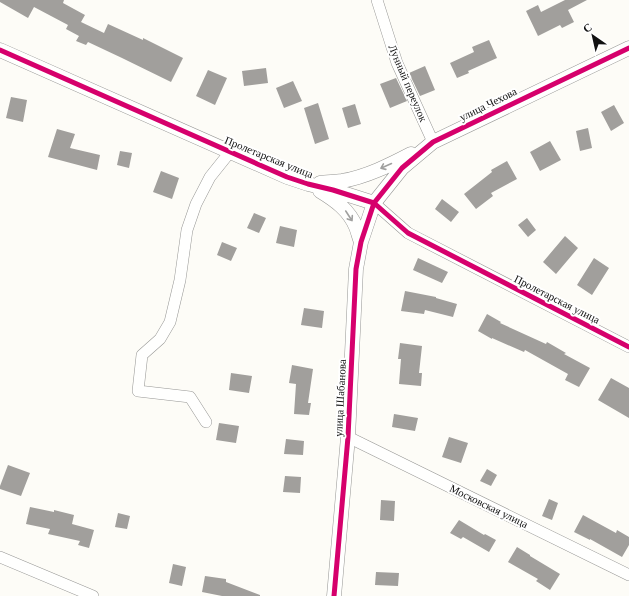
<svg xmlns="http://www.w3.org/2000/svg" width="629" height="596" font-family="'Times New Roman',serif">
<rect width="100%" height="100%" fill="#fdfcf7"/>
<!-- building -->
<path fill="#a19f9c" d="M 0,0 L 64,0 L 63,3 L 85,15 L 81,22 L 104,33 L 108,24 L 143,40 L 143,38 L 183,58 L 171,82 L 122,58 L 88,42 L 86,45 L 76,41 L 79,36 L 66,29 L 68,25 L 34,7 L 28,18 L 0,2 Z
M 565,0 L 587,0 L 568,10 L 574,22 L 562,28 L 560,25 L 538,36 L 526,11 L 538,5 L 541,12 Z
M 489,40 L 497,58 L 468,71 L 469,73 L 457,78 L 450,63 L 474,52 L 472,47 Z
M 425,66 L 435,90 L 420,96 L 409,73 Z
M 266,68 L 268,83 L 244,86 L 242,71 Z
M 208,70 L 227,78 L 215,105 L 196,96 Z
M 396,78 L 407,101 L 390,108 L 380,84 Z
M 293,81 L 302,101 L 284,108 L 276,88 Z
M 11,97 L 27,100 L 23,122 L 6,118 Z
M 318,103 L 329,139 L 315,144 L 304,108 Z
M 355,104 L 361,124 L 348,128 L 342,108 Z
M 614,105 L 624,123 L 611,131 L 601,112 Z
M 588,128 L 592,148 L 580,151 L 576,131 Z
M 57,129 L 75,134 L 70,148 L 100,155 L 97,170 L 48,157 Z
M 550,141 L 561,160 L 540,171 L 530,152 Z
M 120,151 L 132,153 L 129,168 L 117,165 Z
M 507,161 L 517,179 L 491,193 L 493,196 L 476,209 L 464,194 L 492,172 L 491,170 Z
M 161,171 L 179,178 L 172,199 L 153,192 Z
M 442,199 L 459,212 L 451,222 L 435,209 Z
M 254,213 L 266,218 L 259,233 L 247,228 Z
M 527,218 L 536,230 L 528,237 L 518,225 Z
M 280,226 L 297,230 L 294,247 L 276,243 Z
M 565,236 L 578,248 L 556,274 L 543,262 Z
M 222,242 L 237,248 L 231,261 L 217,255 Z
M 418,258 L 448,272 L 442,283 L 413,270 Z
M 594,258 L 609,268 L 592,295 L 577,285 Z
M 405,291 L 436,297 L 436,298 L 457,304 L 453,317 L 425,310 L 424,314 L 401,311 Z
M 304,308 L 324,311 L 322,328 L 301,325 Z
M 487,314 L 501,322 L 500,323 L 546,344 L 547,342 L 566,353 L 564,354 L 590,368 L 579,387 L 565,380 L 568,374 L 525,350 L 524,352 L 492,338 L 492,339 L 478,331 Z
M 400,343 L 422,346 L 419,373 L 422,373 L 421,386 L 399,384 L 401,359 L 398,359 Z
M 292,365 L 313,369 L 308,403 L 311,403 L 309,415 L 294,414 L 296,384 L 289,383 Z
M 231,373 L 252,376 L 249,393 L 229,390 Z
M 611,378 L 629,388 L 629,418 L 598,400 Z
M 394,414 L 418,418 L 415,431 L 392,427 Z
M 219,423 L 239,426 L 236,443 L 216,440 Z
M 449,437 L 468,443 L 461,463 L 442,457 Z
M 286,439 L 304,441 L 303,455 L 284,454 Z
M 8,465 L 30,473 L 21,496 L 0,489 L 0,486 Z
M 487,469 L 497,475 L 491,486 L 480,481 Z
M 285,476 L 301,477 L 300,493 L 283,492 Z
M 549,499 L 558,503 L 552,520 L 542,516 Z
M 381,500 L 395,501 L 394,521 L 380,520 Z
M 30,507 L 54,512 L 54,510 L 74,515 L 72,524 L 94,530 L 89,548 L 78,545 L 80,541 L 48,534 L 50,529 L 26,524 Z
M 118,513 L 130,516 L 127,529 L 115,527 Z
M 583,515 L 616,533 L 617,530 L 629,537 L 629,545 L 622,557 L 590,539 L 590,540 L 574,532 Z
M 459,520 L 484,535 L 485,534 L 496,540 L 489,552 L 463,537 L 461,539 L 450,533 Z
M 517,547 L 530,555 L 530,556 L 560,574 L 550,590 L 536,581 L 538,579 L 508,562 Z
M 173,564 L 186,567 L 182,586 L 169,583 Z
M 376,572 L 399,573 L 398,586 L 375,585 Z
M 205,576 L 226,579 L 226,582 L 260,595 L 260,596 L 222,596 L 202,592 Z"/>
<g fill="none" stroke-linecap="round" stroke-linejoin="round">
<!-- minor casing -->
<g stroke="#979795" stroke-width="12">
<path id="minor" d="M 377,0 L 397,63 L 433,142
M 374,203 L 408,233 L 629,347
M 206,422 L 190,397 L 138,391 L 142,355 L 160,339 L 170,322 L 180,280 L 187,230 L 196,204 L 210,177 L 230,152
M 348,437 L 629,575
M 0,557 L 93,596"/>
</g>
<!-- tertiary casing -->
<g stroke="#979795" stroke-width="15">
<path id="tertiary" d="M 0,50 L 287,177 L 308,184 L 333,190 L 374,203
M 320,183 C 327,182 335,182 342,181 C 366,177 390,165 411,154
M 320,191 C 335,200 349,210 356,227 C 358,232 359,237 361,242
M 334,596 L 348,437 L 356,269 L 361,242 L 374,203 L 402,168 L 433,142 L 629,48"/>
</g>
<!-- minor -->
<use href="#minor" stroke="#fffffe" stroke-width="11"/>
<!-- tertiary -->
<use href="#tertiary" stroke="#fffffe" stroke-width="14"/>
<!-- cycleway casing -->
<g stroke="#fff" stroke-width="8">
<path id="cycleway" d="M 0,50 L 287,177 L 308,184 L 333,190 L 374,203 L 408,233 L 629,347
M 334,596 L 348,437 L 356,269 L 361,242 L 374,203 L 402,168 L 433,142 L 629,48"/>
</g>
<!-- cycleway -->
<use href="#cycleway" stroke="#d6006c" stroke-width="5"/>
</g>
<!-- one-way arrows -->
<defs><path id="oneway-shaft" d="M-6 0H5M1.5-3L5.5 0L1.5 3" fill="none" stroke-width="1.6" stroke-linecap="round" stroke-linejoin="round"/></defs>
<g stroke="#a0a09f">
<use href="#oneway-shaft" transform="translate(386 166) rotate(156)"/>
<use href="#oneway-shaft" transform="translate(349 216) rotate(57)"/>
</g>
<g text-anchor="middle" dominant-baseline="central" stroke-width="4" stroke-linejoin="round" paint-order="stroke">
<!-- street labels -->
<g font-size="11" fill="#111" stroke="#fff">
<text transform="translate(408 83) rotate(67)">Лунный переулок</text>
<text transform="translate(488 104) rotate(-26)">улица Чехова</text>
<text transform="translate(269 157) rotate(22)">Пролетарская улица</text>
<text transform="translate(557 299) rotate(27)">Пролетарская улица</text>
<text transform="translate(340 398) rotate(-87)">улица Шабанова</text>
<text transform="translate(489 506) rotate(26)">Московская улица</text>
</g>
</g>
<!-- north arrow -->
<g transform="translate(593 36) rotate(326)" stroke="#ffffff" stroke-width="3" paint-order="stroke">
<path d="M0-3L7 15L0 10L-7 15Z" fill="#111111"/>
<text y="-6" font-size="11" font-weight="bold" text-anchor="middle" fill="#111111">С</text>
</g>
</svg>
